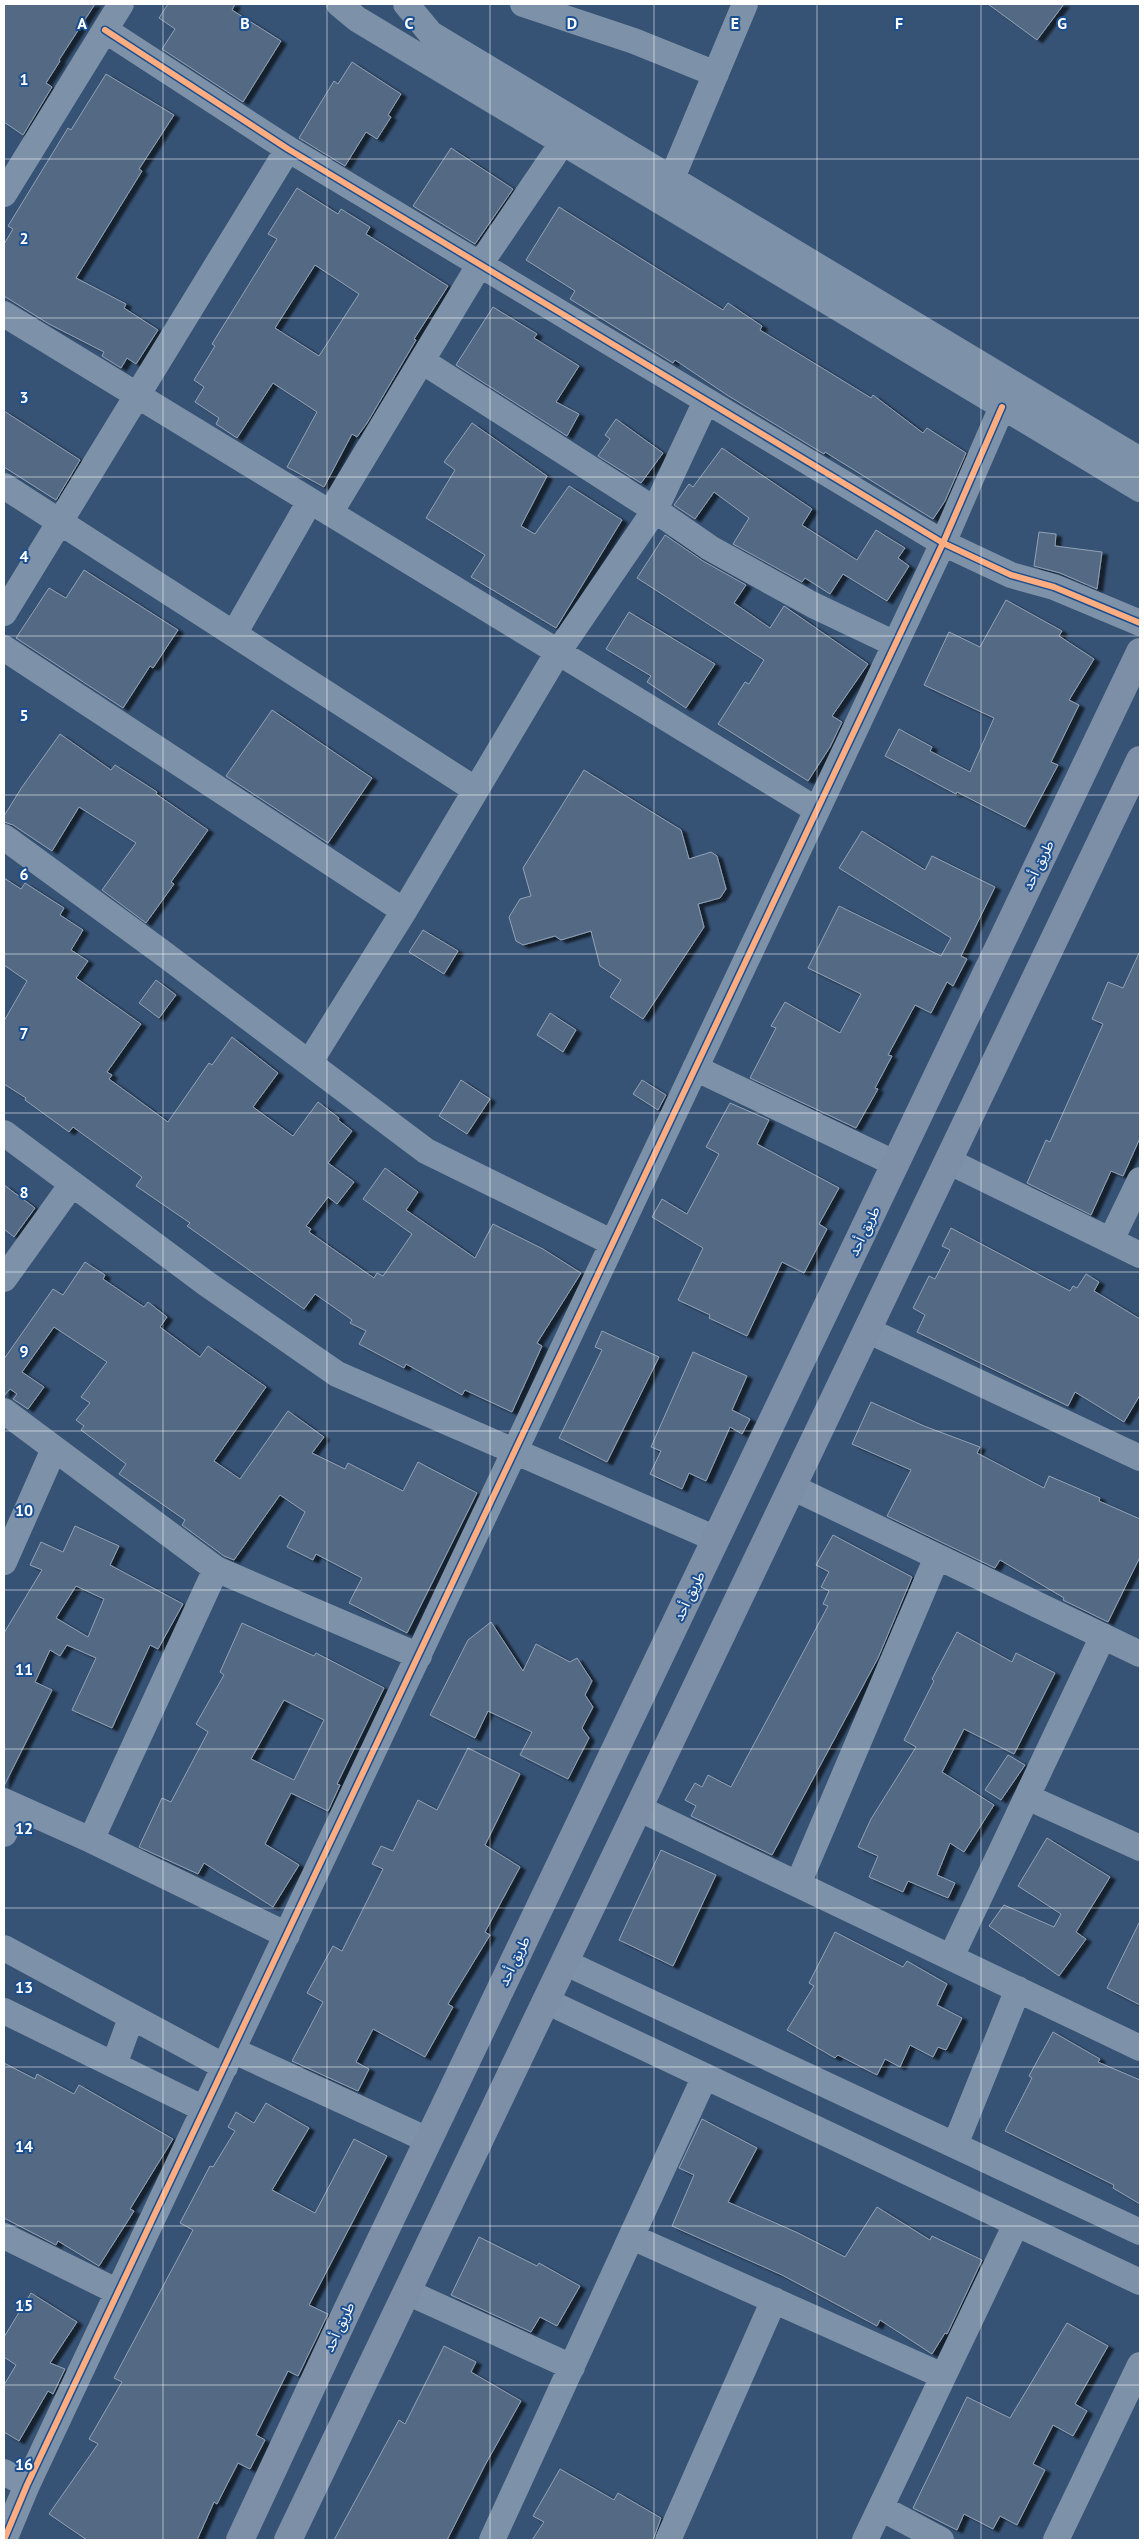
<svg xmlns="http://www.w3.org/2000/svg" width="1144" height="2544" font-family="'PT Sans','Noto Sans Arabic',sans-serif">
<defs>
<filter id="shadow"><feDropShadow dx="5.5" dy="3" stdDeviation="1" flood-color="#0009"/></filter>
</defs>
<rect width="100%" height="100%" fill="#365274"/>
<!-- building -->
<path fill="#526984" stroke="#92a2b6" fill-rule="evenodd" filter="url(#shadow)" d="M 4,4 L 95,4 L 59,60 L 60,61 L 46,83 L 52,87 L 23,135 L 4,122 Z
M 168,4 L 235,4 L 232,10 L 281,41 L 243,102 L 162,49 L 175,29 L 159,18 Z
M 988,4 L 1064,4 L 1037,40 Z
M 352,62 L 401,94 L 388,115 L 391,117 L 377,139 L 366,132 L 345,166 L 299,138 L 334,81 L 338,84 Z
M 106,74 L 174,115 L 139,169 L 142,171 L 76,278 L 126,304 L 124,308 L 158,330 L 136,364 L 127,358 L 121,368 L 102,356 L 104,352 L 49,324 L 4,296 L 4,244 L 13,229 L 8,226 L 68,128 L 71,130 Z
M 451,148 L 513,189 L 475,244 L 413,206 Z
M 297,188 L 338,214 L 341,209 L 370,227 L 366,234 L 448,286 L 414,339 L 416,340 L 367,423 L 357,437 L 352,434 L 324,487 L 287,467 L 317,412 L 273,383 L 237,438 L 216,424 L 219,418 L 195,402 L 204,387 L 194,380 L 215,346 L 212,344 L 277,239 L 268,234 ZM 315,265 L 359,294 L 319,356 L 275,328 Z
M 559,207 L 723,310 L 728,303 L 762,326 L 760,330 L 871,398 L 873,395 L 923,433 L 927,428 L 966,453 L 945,501 L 933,519 L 825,452 L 824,454 L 727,395 L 675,360 L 673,363 L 570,299 L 575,291 L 526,260 Z
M 493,307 L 537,334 L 534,338 L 579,366 L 556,402 L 579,414 L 567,436 L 456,365 Z
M 4,411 L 80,460 L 56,500 L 4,467 Z
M 616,419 L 663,453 L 641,483 L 598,456 L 610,439 L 605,435 Z
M 472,423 L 547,476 L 521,526 L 535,534 L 569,486 L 622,520 L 556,628 L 471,577 L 485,555 L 426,518 L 455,470 L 444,462 Z
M 722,448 L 812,509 L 802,525 L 857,560 L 876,530 L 905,548 L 898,558 L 909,566 L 887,601 L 843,574 L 830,594 L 805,578 L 802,582 L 733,544 L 749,518 L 714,492 L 695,519 L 674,505 L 689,484 L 693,487 Z
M 1039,532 L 1056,534 L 1055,546 L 1102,552 L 1097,589 L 1060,573 L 1034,566 Z
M 665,535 L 703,561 L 746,585 L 734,603 L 770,628 L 784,606 L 868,664 L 832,716 L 842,722 L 830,747 L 808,781 L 718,724 L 745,682 L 749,684 L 764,660 L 637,578 Z
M 84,570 L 178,630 L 153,668 L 150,666 L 123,708 L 16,638 L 49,588 L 66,598 Z
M 1006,600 L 1062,631 L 1059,636 L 1094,659 L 1069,700 L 1079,705 L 1051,762 L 1058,765 L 1025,827 L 957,792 L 956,794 L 885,756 L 899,729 L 932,747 L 930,751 L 970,772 L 994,718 L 924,685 L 949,632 L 980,647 Z
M 629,612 L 715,664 L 686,708 L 647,682 L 651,676 L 606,649 Z
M 272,710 L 372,778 L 328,843 L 226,776 Z
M 60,734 L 111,770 L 115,765 L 157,792 L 156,794 L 208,830 L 171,882 L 174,884 L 146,923 L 102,890 L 136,843 L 79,807 L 52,851 L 13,825 L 4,822 L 4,816 L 22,787 Z
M 584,770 L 681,830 L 689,859 L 711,852 L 717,856 L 726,889 L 720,898 L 698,904 L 704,927 L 643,1019 L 610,997 L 621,980 L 600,966 L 591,931 L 561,940 L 555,936 L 523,945 L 516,941 L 509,917 L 520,899 L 531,896 L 523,868 Z
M 862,831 L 925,870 L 932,856 L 995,887 L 961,956 L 967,959 L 953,986 L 947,982 L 931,1013 L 915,1005 L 888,1055 L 892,1056 L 875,1088 L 878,1089 L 856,1128 L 750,1078 L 776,1028 L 771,1026 L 785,1002 L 840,1033 L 861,994 L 808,968 L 839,906 L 941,956 L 951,938 L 839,868 Z
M 4,878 L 21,889 L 25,883 L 64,908 L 60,915 L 83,930 L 71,950 L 88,961 L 76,978 L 141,1024 L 107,1072 L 112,1075 L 109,1079 L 168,1122 L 209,1063 L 212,1065 L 232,1037 L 278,1073 L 253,1107 L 293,1136 L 318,1102 L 339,1118 L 338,1120 L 352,1131 L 328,1163 L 354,1182 L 337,1204 L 328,1197 L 306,1226 L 311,1229 L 309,1232 L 374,1278 L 377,1273 L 383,1276 L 412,1234 L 363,1199 L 385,1168 L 418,1192 L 406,1210 L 475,1258 L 493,1224 L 543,1249 L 581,1273 L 537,1343 L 542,1346 L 512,1412 L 465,1390 L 462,1395 L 406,1364 L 404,1368 L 359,1344 L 366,1331 L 350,1323 L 352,1320 L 315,1294 L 304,1309 L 187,1226 L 190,1223 L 136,1186 L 142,1177 L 73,1127 L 69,1132 L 25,1100 L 26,1098 L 4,1084 L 4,1021 L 27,981 L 4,965 Z
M 423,930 L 458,951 L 444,974 L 409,952 Z
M 1140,951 L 1140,1138 L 1123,1176 L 1111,1171 L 1091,1215 L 1027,1183 L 1046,1140 L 1050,1142 L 1103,1024 L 1092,1019 L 1108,982 L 1123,988 Z
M 156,980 L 176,995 L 159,1018 L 139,1003 Z
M 550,1013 L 576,1030 L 563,1052 L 537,1035 Z
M 461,1080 L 490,1099 L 467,1134 L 439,1116 Z
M 642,1080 L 666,1095 L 658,1110 L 633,1094 Z
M 730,1103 L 769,1120 L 757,1144 L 839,1188 L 819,1224 L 827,1229 L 804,1273 L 782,1262 L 747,1336 L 709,1318 L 710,1315 L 678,1300 L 703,1248 L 652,1217 L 662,1199 L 687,1214 L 719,1154 L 706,1147 Z
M 4,1185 L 35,1208 L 14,1237 L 4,1229 Z
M 951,1228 L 1070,1291 L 1073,1286 L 1077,1288 L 1086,1274 L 1099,1282 L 1094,1291 L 1140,1319 L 1140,1395 L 1124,1422 L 1075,1392 L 1068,1406 L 917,1332 L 925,1315 L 913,1308 L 929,1276 L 935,1279 L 950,1250 L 942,1246 Z
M 85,1262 L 105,1275 L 103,1279 L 144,1307 L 148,1302 L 167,1317 L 160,1327 L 200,1357 L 208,1346 L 266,1387 L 214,1461 L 240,1479 L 288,1411 L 324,1437 L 312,1453 L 345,1469 L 348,1463 L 403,1491 L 418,1462 L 477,1493 L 407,1633 L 349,1603 L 362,1578 L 316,1554 L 313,1560 L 287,1547 L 305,1512 L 280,1495 L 234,1560 L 224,1556 L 182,1525 L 185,1520 L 119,1474 L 126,1464 L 81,1430 L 84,1426 L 76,1420 L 90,1403 L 81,1397 L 107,1362 L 54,1327 L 22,1372 L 44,1387 L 28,1409 L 13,1399 L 17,1394 L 10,1389 L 4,1396 L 4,1359 L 53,1289 L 63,1295 Z
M 602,1331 L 659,1357 L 607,1462 L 559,1438 L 602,1350 L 595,1347 Z
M 693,1352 L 747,1376 L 732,1410 L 750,1419 L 742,1434 L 730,1427 L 706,1481 L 689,1473 L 682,1489 L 650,1474 L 661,1451 L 651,1447 Z
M 871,1402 L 924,1426 L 980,1447 L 977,1453 L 1044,1488 L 1049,1476 L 1100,1498 L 1099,1501 L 1140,1519 L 1140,1557 L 1108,1622 L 1063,1600 L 1064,1598 L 1000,1560 L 995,1568 L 887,1516 L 911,1470 L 852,1444 Z
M 75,1526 L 119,1546 L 110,1565 L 183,1604 L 158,1649 L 150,1645 L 112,1728 L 72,1710 L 96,1658 L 67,1645 L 60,1656 L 50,1650 L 35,1682 L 52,1690 L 4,1786 L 4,1633 L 42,1570 L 30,1565 L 41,1542 L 63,1552 ZM 76,1586 L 104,1599 L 88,1637 L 56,1618 Z
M 833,1535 L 912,1577 L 878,1658 L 772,1855 L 691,1816 L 696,1806 L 685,1800 L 695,1783 L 702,1787 L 708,1775 L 731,1787 L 828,1606 L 823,1604 L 829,1591 L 821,1587 L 829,1572 L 816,1565 Z
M 491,1622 L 523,1671 L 536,1644 L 570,1662 L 577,1658 L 592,1681 L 585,1695 L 593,1707 L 582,1728 L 589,1738 L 568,1779 L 520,1755 L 532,1732 L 488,1711 L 475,1738 L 430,1715 L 468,1640 Z
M 242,1623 L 314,1656 L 316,1653 L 384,1688 L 337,1784 L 340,1785 L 328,1811 L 291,1793 L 265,1844 L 299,1865 L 273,1907 L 204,1863 L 198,1874 L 139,1847 L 162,1798 L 171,1802 L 208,1732 L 196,1724 L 224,1675 L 220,1672 ZM 284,1700 L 324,1720 L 294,1780 L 251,1759 Z
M 957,1632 L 1012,1662 L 1016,1653 L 1055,1673 L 1014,1754 L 964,1729 L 942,1772 L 994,1805 L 964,1852 L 950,1843 L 937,1875 L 955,1883 L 948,1898 L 908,1881 L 903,1892 L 869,1877 L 878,1856 L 858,1847 L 871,1819 L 916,1747 L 904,1740 L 934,1681 L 932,1679 Z
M 468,1748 L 520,1774 L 485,1845 L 520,1867 L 485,1932 L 490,1935 L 448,2004 L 453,2007 L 425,2057 L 373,2029 L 356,2062 L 369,2069 L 358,2091 L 292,2061 L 323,2002 L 307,1993 L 333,1946 L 342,1951 L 383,1869 L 372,1864 L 381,1846 L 393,1851 L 418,1800 L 437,1810 Z
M 1008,1755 L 1025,1765 L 1001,1800 L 985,1790 Z
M 1047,1838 L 1110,1877 L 1076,1932 L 1086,1939 L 1059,1976 L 989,1926 L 1004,1905 L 1054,1927 L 1061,1914 L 1018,1886 Z
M 661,1850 L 716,1875 L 673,1966 L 619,1940 Z
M 1140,1921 L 1140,2005 L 1107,1988 Z
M 835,1932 L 903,1967 L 907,1961 L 947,1984 L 937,2005 L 962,2018 L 946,2050 L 938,2047 L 933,2057 L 910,2045 L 900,2067 L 885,2059 L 877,2075 L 838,2055 L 835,2058 L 787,2030 L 814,1986 L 809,1983 Z
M 1053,2032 L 1100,2059 L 1098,2062 L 1140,2080 L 1140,2204 L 1113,2188 L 1114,2185 L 1005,2131 L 1032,2078 L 1029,2076 Z
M 4,2063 L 35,2079 L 37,2074 L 74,2094 L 79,2085 L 173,2139 L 130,2209 L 134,2211 L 99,2266 L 58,2241 L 56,2245 L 4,2218 Z
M 266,2103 L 309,2128 L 272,2190 L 315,2213 L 354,2139 L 387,2156 L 309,2305 L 328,2314 L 298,2376 L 288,2371 L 256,2435 L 265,2440 L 250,2469 L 238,2463 L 217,2504 L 214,2502 L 197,2540 L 87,2540 L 49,2514 L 98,2444 L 89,2439 L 122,2382 L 114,2378 L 193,2230 L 180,2223 L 210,2166 L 213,2167 L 235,2131 L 228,2127 L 236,2112 L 254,2123 Z
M 702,2119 L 757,2148 L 728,2202 L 798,2233 L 845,2257 L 877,2207 L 930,2240 L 932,2236 L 982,2260 L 947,2334 L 945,2333 L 932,2354 L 880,2320 L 877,2326 L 782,2275 L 672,2226 L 694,2175 L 679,2168 Z
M 479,2237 L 537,2266 L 539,2263 L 580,2286 L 557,2326 L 540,2317 L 531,2332 L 451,2295 Z
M 31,2293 L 77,2322 L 50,2363 L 65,2369 L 53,2394 L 48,2391 L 19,2441 L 4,2432 L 4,2385 L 16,2365 L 4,2357 L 4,2337 Z
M 1067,2323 L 1108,2346 L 1075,2404 L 1087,2411 L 1073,2436 L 1053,2425 L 1033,2464 L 1045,2470 L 1017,2525 L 1000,2516 L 993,2529 L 964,2514 L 957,2530 L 913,2508 L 967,2397 L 1010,2418 Z
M 444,2346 L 476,2362 L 471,2372 L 521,2401 L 485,2465 L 447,2540 L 334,2540 L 399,2420 L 405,2424 Z
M 560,2469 L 614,2500 L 618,2493 L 661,2518 L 653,2540 L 532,2540 L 544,2522 L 533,2516 Z"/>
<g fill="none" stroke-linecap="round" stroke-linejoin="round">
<!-- minor -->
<path stroke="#7d92a8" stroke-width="26" d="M 339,4 L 357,19 L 1140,489
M 406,4 L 431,34 L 1140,460
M 523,4 L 634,41 L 716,74
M 105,30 L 288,149 L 943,543 L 1011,575 L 1054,587 L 1140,623
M 672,178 L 745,4
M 4,194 L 121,4
M 4,314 L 817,810
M 422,361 L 655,510 L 710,548 L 813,605 L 895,644
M 4,486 L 476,790
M 330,513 L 480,264 L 563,142
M 4,613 L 288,149
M 234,634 L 310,501
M 4,648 L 404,911
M 4,837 L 160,951 L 426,1151 L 613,1243
M 309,1063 L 404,911 L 558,652 L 655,510 L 706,401
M 695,1068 L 896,1164
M 4,1133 L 207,1284 L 337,1374 L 716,1539
M 948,1161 L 1140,1255
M 1111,1240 L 1140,1180
M 4,1279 L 72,1184
M 867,1330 L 1140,1458
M 4,1411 L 216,1569 L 419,1656
M 792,1487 L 1140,1654
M 4,1562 L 54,1449
M 1027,1797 L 1140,1848
M 4,1801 L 91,1840 L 287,1935
M 638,1808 L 1140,2048
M 4,1834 L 17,1808
M 91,1840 L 216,1569
M 798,1884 L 937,1557
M 4,1948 L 225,2067
M 951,1957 L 1103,1636
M 564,1962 L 1140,2232
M 546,2001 L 1140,2282
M 4,2011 L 204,2109
M 232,2050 L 428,2140
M 114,2065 L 131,2018
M 955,2145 L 1018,1989
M 4,2236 L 118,2292
M 632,2237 L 943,2376
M 407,2292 L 572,2367
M 4,2472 L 27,2485
M 881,2508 L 941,2540
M 4,2540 L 27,2485 L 943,543 L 1002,407
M 492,2540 L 705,2076
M 668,2540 L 774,2300
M 865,2540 L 1016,2224
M 1056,2540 L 1140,2365"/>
<!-- major -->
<path stroke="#7d8ea7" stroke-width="28" d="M 240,2540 L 351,2302 L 1140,652
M 288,2540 L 1140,760"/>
<!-- cycleway casing -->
<g stroke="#1b4f8f" stroke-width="9">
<path id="cycleway" d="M 105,30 L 288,149 L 943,543 L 1011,575 L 1054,587 L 1140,623
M 4,2540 L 27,2485 L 943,543 L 1002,407"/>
</g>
<!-- cycleway -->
<use href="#cycleway" stroke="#ffac80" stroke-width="6"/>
</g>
<!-- grid -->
<path fill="none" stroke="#fff" stroke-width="1" stroke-opacity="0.55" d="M 163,4 L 163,2540M 327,4 L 327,2540M 490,4 L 490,2540M 654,4 L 654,2540M 817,4 L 817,2540M 981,4 L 981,2540M 4,159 L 1140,159M 4,318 L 1140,318M 4,477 L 1140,477M 4,636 L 1140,636M 4,795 L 1140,795M 4,954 L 1140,954M 4,1113 L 1140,1113M 4,1272 L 1140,1272M 4,1431 L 1140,1431M 4,1590 L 1140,1590M 4,1749 L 1140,1749M 4,1908 L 1140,1908M 4,2067 L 1140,2067M 4,2226 L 1140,2226M 4,2385 L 1140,2385"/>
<g text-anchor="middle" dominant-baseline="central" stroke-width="4" stroke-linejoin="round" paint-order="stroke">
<!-- street labels -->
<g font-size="14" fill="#fff" stroke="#1b4f8f">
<text transform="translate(1038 865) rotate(-64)">طريق أحد</text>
<text transform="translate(864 1231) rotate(-64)">طريق أحد</text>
<text transform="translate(689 1596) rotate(-64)">طريق أحد</text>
<text transform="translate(514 1961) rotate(-64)">طريق أحد</text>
<text transform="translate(339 2327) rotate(-65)">طريق أحد</text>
</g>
</g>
<g font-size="16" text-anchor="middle" font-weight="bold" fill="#fff" stroke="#1b4f8f" stroke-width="4" stroke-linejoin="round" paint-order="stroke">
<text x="82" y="29">A</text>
<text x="245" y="29">B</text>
<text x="409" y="29">C</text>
<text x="572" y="29">D</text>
<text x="735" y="29">E</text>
<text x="899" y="29">F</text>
<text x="1062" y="29">G</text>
<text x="24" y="85">1</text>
<text x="24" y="244">2</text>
<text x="24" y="403">3</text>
<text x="24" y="562">4</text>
<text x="24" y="721">5</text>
<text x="24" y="880">6</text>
<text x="24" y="1039">7</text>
<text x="24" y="1198">8</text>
<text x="24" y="1357">9</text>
<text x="24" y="1516">10</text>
<text x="24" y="1675">11</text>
<text x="24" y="1834">12</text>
<text x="24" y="1993">13</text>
<text x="24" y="2152">14</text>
<text x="24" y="2311">15</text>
<text x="24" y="2470">16</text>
</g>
<!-- border -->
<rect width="1144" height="2544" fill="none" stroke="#ffffff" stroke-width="10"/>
</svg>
